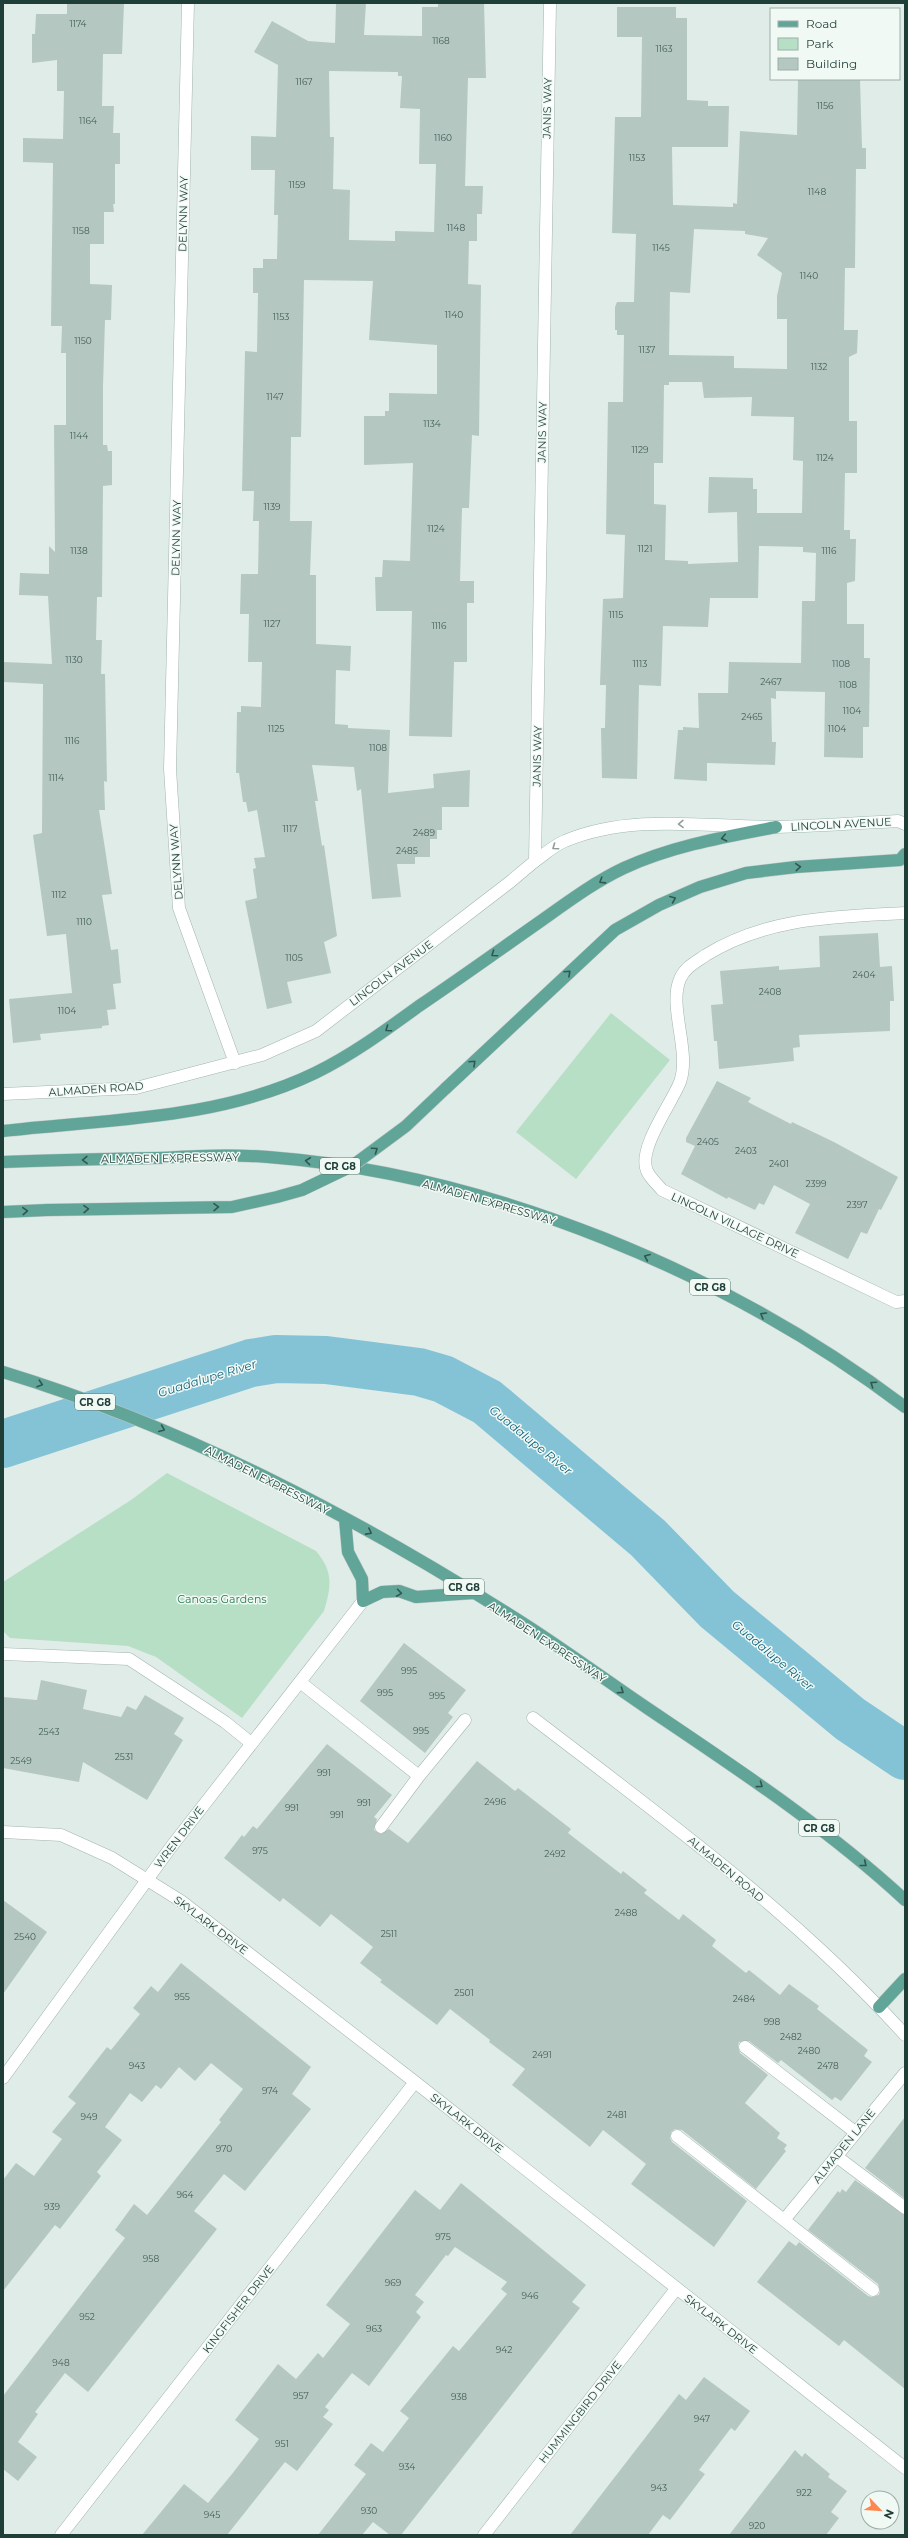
<svg xmlns="http://www.w3.org/2000/svg" width="908" height="2538" font-family="Montserrat,sans-serif">
<rect width="100%" height="100%" fill="#e0ece8"/>
<!-- green -->
<path fill="#b7dfc5" d="M 611,1013 L 670,1060 L 576,1179 L 516,1132 Z
M 167,1473 L 316,1551 C 334,1572 331,1587 324,1611 L 242,1718 L 156,1657 L 128,1646 L 10,1638 L 3,1631 L 3,1582 L 131,1500 Z"/>
<g fill="none" stroke-linecap="round" stroke-linejoin="round">
<!-- river -->
<path stroke="#84c3d6" stroke-width="48" d="M 3,1444 L 251,1363 L 276,1359 L 326,1360 L 419,1372 L 443,1379 L 487,1402 L 648,1538 L 717,1609 L 850,1719 L 905,1756"/>
</g>
<!-- building -->
<path fill="#b5c7c1" fill-rule="evenodd" d="M 67,3 L 124,3 L 122,54 L 103,54 L 102,106 L 114,106 L 113,133 L 120,133 L 120,164 L 115,164 L 115,204 L 113,204 L 114,212 L 104,212 L 104,244 L 90,244 L 90,284 L 112,285 L 111,320 L 105,320 L 103,387 L 103,445 L 107,445 L 108,451 L 112,451 L 112,485 L 103,486 L 102,597 L 97,597 L 96,640 L 102,640 L 101,674 L 105,674 L 107,782 L 104,781 L 105,810 L 99,810 L 112,894 L 102,895 L 111,950 L 118,949 L 121,983 L 113,984 L 116,1009 L 107,1010 L 109,1025 L 102,1026 L 102,1028 L 40,1034 L 41,1040 L 13,1043 L 9,999 L 72,993 L 66,934 L 47,936 L 33,835 L 42,833 L 43,684 L 3,682 L 3,662 L 52,664 L 48,596 L 19,595 L 20,573 L 49,574 L 49,546 L 55,552 L 54,425 L 66,425 L 66,353 L 61,353 L 62,326 L 51,326 L 53,163 L 23,162 L 23,138 L 63,139 L 64,91 L 57,91 L 57,60 L 32,63 L 32,34 L 35,34 L 36,14 L 67,14 Z
M 336,3 L 366,3 L 364,35 L 422,36 L 422,7 L 438,7 L 438,3 L 484,3 L 486,78 L 468,78 L 465,186 L 483,186 L 482,214 L 477,214 L 477,241 L 469,241 L 468,284 L 481,285 L 479,436 L 472,435 L 469,508 L 462,508 L 460,581 L 474,581 L 474,603 L 467,603 L 467,662 L 454,662 L 452,737 L 409,736 L 412,611 L 376,611 L 375,577 L 382,577 L 383,560 L 410,561 L 413,463 L 364,465 L 364,416 L 385,416 L 385,411 L 389,411 L 389,393 L 437,394 L 437,345 L 369,340 L 373,281 L 304,280 L 301,437 L 291,437 L 290,521 L 312,521 L 310,575 L 316,575 L 316,644 L 351,646 L 350,671 L 336,670 L 335,724 L 348,725 L 348,728 L 390,730 L 388,793 L 434,788 L 433,774 L 470,770 L 469,807 L 442,807 L 442,830 L 437,830 L 437,839 L 430,839 L 430,857 L 415,857 L 415,864 L 397,864 L 401,897 L 372,899 L 361,789 L 357,791 L 354,767 L 312,765 L 318,801 L 315,801 L 322,846 L 324,845 L 337,936 L 324,942 L 331,973 L 287,982 L 292,1003 L 267,1009 L 245,901 L 257,898 L 253,869 L 256,868 L 254,858 L 265,857 L 257,810 L 248,812 L 246,802 L 243,802 L 239,773 L 236,773 L 237,712 L 241,712 L 241,706 L 261,707 L 262,662 L 248,662 L 249,614 L 240,614 L 241,574 L 258,574 L 259,521 L 253,521 L 254,491 L 242,491 L 245,351 L 257,352 L 258,293 L 253,293 L 253,268 L 263,268 L 263,259 L 277,259 L 278,215 L 274,215 L 275,170 L 251,170 L 251,136 L 276,137 L 278,65 L 254,52 L 272,21 L 308,41 L 335,43 ZM 329,71 L 398,72 L 398,76 L 402,76 L 400,108 L 420,109 L 419,164 L 436,164 L 434,232 L 395,231 L 395,241 L 349,240 L 350,190 L 333,189 L 334,137 L 330,137 Z
M 617,7 L 676,7 L 676,18 L 687,18 L 687,100 L 708,101 L 708,106 L 729,106 L 728,147 L 672,147 L 673,205 L 733,207 L 733,203 L 737,204 L 740,131 L 797,135 L 798,79 L 860,79 L 862,148 L 866,148 L 866,169 L 856,169 L 855,268 L 845,268 L 844,330 L 858,330 L 857,353 L 849,357 L 849,421 L 857,421 L 857,473 L 845,473 L 844,530 L 850,530 L 850,539 L 856,539 L 855,581 L 847,583 L 847,624 L 864,624 L 864,658 L 870,658 L 869,727 L 863,727 L 863,758 L 824,757 L 825,692 L 776,691 L 776,699 L 771,698 L 772,742 L 776,742 L 775,765 L 707,763 L 707,781 L 674,779 L 678,730 L 683,730 L 683,727 L 699,728 L 698,693 L 728,693 L 729,662 L 801,663 L 802,601 L 815,601 L 816,553 L 803,552 L 803,547 L 759,546 L 758,598 L 710,598 L 708,627 L 663,626 L 661,686 L 639,685 L 637,779 L 602,778 L 601,728 L 605,728 L 606,685 L 600,685 L 603,599 L 623,598 L 625,535 L 606,534 L 608,402 L 623,402 L 624,335 L 617,335 L 617,330 L 615,330 L 615,307 L 617,302 L 634,302 L 636,234 L 612,233 L 615,117 L 641,117 L 642,37 L 617,37 ZM 694,229 L 745,231 L 745,234 L 768,238 L 757,255 L 782,273 L 777,296 L 777,319 L 787,319 L 787,369 L 734,368 L 734,356 L 669,355 L 670,292 L 690,293 ZM 669,382 L 702,382 L 704,398 L 752,397 L 751,416 L 794,417 L 793,460 L 803,461 L 802,513 L 757,513 L 757,489 L 753,489 L 753,478 L 709,477 L 708,513 L 737,512 L 738,562 L 688,564 L 688,561 L 665,560 L 666,505 L 654,504 L 654,463 L 663,463 L 664,385 L 669,385 Z
M 878,933 L 880,967 L 892,966 L 894,1001 L 890,1001 L 890,1031 L 799,1035 L 800,1047 L 793,1048 L 794,1061 L 719,1069 L 717,1041 L 714,1041 L 711,1005 L 723,1004 L 720,971 L 779,966 L 779,970 L 820,967 L 819,936 Z
M 717,1081 L 751,1098 L 748,1102 L 791,1124 L 792,1122 L 834,1142 L 898,1177 L 881,1210 L 879,1209 L 867,1234 L 861,1232 L 848,1259 L 795,1233 L 810,1204 L 774,1185 L 764,1205 L 759,1203 L 755,1210 L 728,1197 L 727,1199 L 681,1174 L 695,1146 L 686,1142 L 686,1138 Z
M 404,1643 L 466,1690 L 448,1713 L 453,1717 L 425,1753 L 360,1701 Z
M 41,1680 L 87,1690 L 83,1709 L 121,1717 L 127,1706 L 136,1710 L 145,1695 L 184,1718 L 174,1734 L 183,1740 L 147,1800 L 83,1762 L 79,1782 L 3,1768 L 3,1697 L 37,1700 Z
M 327,1744 L 392,1795 L 374,1817 L 377,1819 L 374,1830 L 381,1834 L 389,1829 L 408,1843 L 477,1761 L 515,1791 L 518,1788 L 571,1829 L 568,1833 L 621,1874 L 623,1871 L 647,1890 L 644,1893 L 679,1920 L 683,1914 L 716,1940 L 712,1946 L 746,1973 L 749,1970 L 780,1995 L 789,1984 L 819,2006 L 817,2009 L 868,2050 L 864,2056 L 872,2062 L 841,2101 L 835,2097 L 832,2100 L 781,2060 L 778,2063 L 749,2041 L 739,2042 L 738,2046 L 740,2053 L 768,2075 L 745,2103 L 780,2133 L 777,2138 L 787,2145 L 784,2149 L 786,2151 L 756,2189 L 682,2130 L 675,2129 L 671,2132 L 670,2138 L 672,2142 L 747,2201 L 714,2247 L 631,2184 L 646,2164 L 603,2130 L 590,2147 L 512,2085 L 525,2069 L 489,2042 L 490,2040 L 450,2009 L 437,2025 L 380,1982 L 382,1980 L 360,1963 L 373,1947 L 331,1914 L 320,1927 L 283,1898 L 280,1902 L 224,1858 L 242,1835 L 244,1837 L 253,1826 L 257,1829 Z
M 3,1900 L 47,1932 L 3,1994 Z
M 181,1963 L 311,2067 L 292,2094 L 311,2109 L 245,2191 L 224,2174 L 194,2211 L 217,2229 L 88,2392 L 65,2373 L 35,2412 L 38,2414 L 18,2442 L 37,2457 L 18,2481 L 3,2469 L 3,2396 L 125,2238 L 115,2230 L 134,2204 L 147,2215 L 221,2122 L 219,2120 L 243,2089 L 211,2063 L 195,2081 L 179,2067 L 161,2089 L 156,2085 L 142,2102 L 130,2093 L 105,2127 L 122,2140 L 97,2172 L 101,2176 L 60,2229 L 55,2225 L 3,2291 L 3,2180 L 16,2163 L 34,2176 L 62,2139 L 52,2132 L 76,2103 L 68,2097 L 107,2047 L 111,2050 L 140,2014 L 133,2008 L 151,1986 L 158,1992 Z
M 905,2117 L 905,2199 L 865,2168 Z
M 855,2180 L 905,2215 L 905,2389 L 844,2340 L 839,2346 L 757,2282 L 789,2241 L 796,2246 L 799,2242 L 868,2296 L 872,2297 L 879,2295 L 880,2291 L 878,2284 L 808,2230 L 838,2191 L 840,2193 L 842,2189 L 846,2192 Z
M 461,2183 L 586,2285 L 572,2302 L 580,2308 L 401,2535 L 390,2535 L 373,2522 L 362,2535 L 318,2535 L 366,2474 L 354,2465 L 371,2443 L 383,2452 L 409,2418 L 400,2411 L 453,2346 L 459,2351 L 507,2294 L 501,2289 L 507,2282 L 455,2247 L 448,2256 L 446,2255 L 415,2295 L 424,2302 L 416,2312 L 421,2317 L 369,2386 L 352,2373 L 325,2407 L 329,2410 L 323,2417 L 333,2424 L 297,2471 L 285,2462 L 227,2535 L 142,2535 L 184,2484 L 208,2503 L 232,2474 L 259,2439 L 235,2420 L 278,2364 L 296,2379 L 318,2353 L 323,2358 L 350,2324 L 326,2305 L 415,2190 L 440,2210 Z
M 704,2377 L 750,2411 L 735,2431 L 731,2428 L 699,2470 L 705,2474 L 670,2520 L 663,2515 L 648,2535 L 570,2535 L 679,2394 L 686,2400 Z
M 795,2450 L 802,2457 L 805,2453 L 830,2474 L 828,2477 L 847,2491 L 831,2512 L 839,2518 L 826,2535 L 729,2535 Z"/>
<g fill="none" stroke-linecap="round" stroke-linejoin="round">
<!-- lane casing -->
<g stroke="#a2b4b0" stroke-width="13">
<path id="lane" d="M 905,913 C 836,917 767,917 706,955 C 696,962 685,967 680,979 C 668,1006 691,1052 680,1082 C 672,1103 637,1149 647,1171 C 650,1178 658,1185 662,1190 L 896,1302 L 905,1301
M 3,1654 L 129,1659 L 225,1722 L 251,1743
M 300,1682 L 419,1776 L 465,1720
M 381,1827 L 419,1776
M 745,2047 L 855,2132
M 677,2136 L 873,2290
M 836,2156 L 905,2208
M 784,2220 L 905,2073"/>
</g>
<!-- street casing -->
<g stroke="#a2b4b0" stroke-width="13">
<path id="street" d="M 188,3 L 170,769 L 179,908 L 235,1063
M 3,1094 L 136,1088 L 262,1055 L 316,1031 L 510,882 L 535,861 L 550,3
M 533,1718 C 662,1817 796,1914 905,2035
M 3,1832 L 61,1835 L 112,1858 L 181,1901 L 415,2082 L 905,2468
M 3,2078 L 171,1847 L 363,1601
M 61,2535 L 415,2082
M 484,2535 L 676,2289"/>
</g>
<!-- secondary casing -->
<g stroke="#9eb9b1" stroke-width="13">
<path id="secondary" d="M 535,861 C 544,855 554,845 565,841 C 631,813 707,827 776,827 C 816,826 857,823 898,821 L 905,824"/>
</g>
<!-- primary casing -->
<g stroke="#c0c9c7" stroke-width="13">
<path id="primary" d="M 445,1089 L 615,930 L 659,905 L 700,887 L 746,873 L 796,867 L 900,860 L 905,854
M 3,1131 C 108,1119 218,1120 315,1073 C 352,1055 386,1030 419,1006 C 459,979 498,951 538,923 C 565,904 594,882 624,868 C 672,846 724,837 776,827
M 3,1162 C 54,1160 106,1159 157,1158 C 194,1156 231,1154 268,1157 C 490,1174 728,1273 905,1407
M 3,1212 L 47,1210
M 3,1372 C 190,1429 365,1522 529,1627 C 569,1653 607,1681 647,1708 C 736,1768 826,1827 905,1900
M 345,1519 L 348,1552 L 362,1579 L 363,1601 L 382,1592 L 399,1591 L 416,1597 L 473,1593
M 879,2007 L 905,1979"/>
</g>
<!-- lane -->
<use href="#lane" stroke="#fff" stroke-width="12"/>
<!-- street -->
<use href="#street" stroke="#fff" stroke-width="12"/>
<!-- secondary -->
<use href="#secondary" stroke="#fff" stroke-width="12"/>
<!-- primary -->
<use href="#primary" stroke="#61a599" stroke-width="12"/>
<!-- primary-bridge casing -->
<g stroke="#c0c9c7" stroke-width="13" stroke-linecap="butt">
<path id="primary-bridge" d="M 47,1210 L 232,1207 L 277,1197 L 302,1190 L 352,1166 L 406,1126 L 445,1089"/>
</g>
<!-- primary-bridge -->
<use href="#primary-bridge" stroke="#61a599" stroke-width="12"/>
</g>
<!-- one-way arrows -->
<defs><path id="oneway-chevron" d="M-2-3.5L2.5 0L-2 3.5" fill="none" stroke-width="1.6" stroke-linecap="round" stroke-linejoin="round"/></defs>
<g stroke="#8f9e9c">
<use href="#oneway-chevron" transform="translate(681 824) rotate(179)"/>
<use href="#oneway-chevron" transform="translate(555 847) rotate(145)"/>
</g>
<g stroke="#305850">
<use href="#oneway-chevron" transform="translate(724 838) rotate(168)"/>
<use href="#oneway-chevron" transform="translate(798 867) rotate(-5)"/>
<use href="#oneway-chevron" transform="translate(602 881) rotate(148)"/>
<use href="#oneway-chevron" transform="translate(673 899) rotate(-23)"/>
<use href="#oneway-chevron" transform="translate(494 954) rotate(145)"/>
<use href="#oneway-chevron" transform="translate(568 973) rotate(-43)"/>
<use href="#oneway-chevron" transform="translate(388 1029) rotate(145)"/>
<use href="#oneway-chevron" transform="translate(473 1063) rotate(-43)"/>
<use href="#oneway-chevron" transform="translate(375 1150) rotate(-35)"/>
<use href="#oneway-chevron" transform="translate(85 1160) rotate(178)"/>
<use href="#oneway-chevron" transform="translate(308 1161) rotate(-174)"/>
<use href="#oneway-chevron" transform="translate(216 1207) rotate(-1)"/>
<use href="#oneway-chevron" transform="translate(86 1209) rotate(-1)"/>
<use href="#oneway-chevron" transform="translate(25 1211) rotate(-3)"/>
<use href="#oneway-chevron" transform="translate(647 1257) rotate(-157)"/>
<use href="#oneway-chevron" transform="translate(763 1315) rotate(-150)"/>
<use href="#oneway-chevron" transform="translate(40 1384) rotate(18)"/>
<use href="#oneway-chevron" transform="translate(873 1384) rotate(-146)"/>
<use href="#oneway-chevron" transform="translate(162 1429) rotate(23)"/>
<use href="#oneway-chevron" transform="translate(369 1532) rotate(28)"/>
<use href="#oneway-chevron" transform="translate(399 1593) rotate(8)"/>
<use href="#oneway-chevron" transform="translate(621 1691) rotate(34)"/>
<use href="#oneway-chevron" transform="translate(760 1785) rotate(36)"/>
<use href="#oneway-chevron" transform="translate(864 1864) rotate(39)"/>
</g>
<g text-anchor="middle" dominant-baseline="central" stroke-width="3" stroke-linejoin="round" paint-order="stroke">
<!-- number labels -->
<g font-size="9" fill="#44605a">
<text x="78" y="23">1174</text>
<text x="441" y="40">1168</text>
<text x="664" y="48">1163</text>
<text x="304" y="81">1167</text>
<text x="825" y="105">1156</text>
<text x="88" y="120">1164</text>
<text x="443" y="137">1160</text>
<text x="637" y="157">1153</text>
<text x="297" y="184">1159</text>
<text x="817" y="191">1148</text>
<text x="456" y="227">1148</text>
<text x="81" y="230">1158</text>
<text x="661" y="247">1145</text>
<text x="809" y="275">1140</text>
<text x="454" y="314">1140</text>
<text x="281" y="316">1153</text>
<text x="83" y="340">1150</text>
<text x="647" y="349">1137</text>
<text x="819" y="366">1132</text>
<text x="275" y="396">1147</text>
<text x="432" y="423">1134</text>
<text x="79" y="435">1144</text>
<text x="640" y="449">1129</text>
<text x="825" y="457">1124</text>
<text x="272" y="506">1139</text>
<text x="436" y="528">1124</text>
<text x="645" y="548">1121</text>
<text x="79" y="550">1138</text>
<text x="829" y="550">1116</text>
<text x="616" y="614">1115</text>
<text x="272" y="623">1127</text>
<text x="439" y="625">1116</text>
<text x="74" y="659">1130</text>
<text x="640" y="663">1113</text>
<text x="841" y="663">1108</text>
<text x="771" y="681">2467</text>
<text x="848" y="684">1108</text>
<text x="852" y="710">1104</text>
<text x="752" y="716">2465</text>
<text x="276" y="728">1125</text>
<text x="837" y="728">1104</text>
<text x="72" y="740">1116</text>
<text x="378" y="747">1108</text>
<text x="56" y="777">1114</text>
<text x="290" y="828">1117</text>
<text x="424" y="832">2489</text>
<text x="407" y="850">2485</text>
<text x="59" y="894">1112</text>
<text x="84" y="921">1110</text>
<text x="294" y="957">1105</text>
<text x="864" y="974">2404</text>
<text x="770" y="991">2408</text>
<text x="67" y="1010">1104</text>
<text x="708" y="1141">2405</text>
<text x="746" y="1150">2403</text>
<text x="779" y="1163">2401</text>
<text x="816" y="1183">2399</text>
<text x="857" y="1204">2397</text>
<text x="409" y="1670">995</text>
<text x="385" y="1692">995</text>
<text x="437" y="1695">995</text>
<text x="421" y="1730">995</text>
<text x="49" y="1731">2543</text>
<text x="124" y="1756">2531</text>
<text x="21" y="1760">2549</text>
<text x="324" y="1772">991</text>
<text x="495" y="1801">2496</text>
<text x="364" y="1802">991</text>
<text x="292" y="1807">991</text>
<text x="337" y="1814">991</text>
<text x="260" y="1850">975</text>
<text x="555" y="1853">2492</text>
<text x="626" y="1912">2488</text>
<text x="389" y="1933">2511</text>
<text x="25" y="1936">2540</text>
<text x="464" y="1992">2501</text>
<text x="182" y="1996">955</text>
<text x="744" y="1998">2484</text>
<text x="772" y="2021">998</text>
<text x="791" y="2036">2482</text>
<text x="809" y="2050">2480</text>
<text x="542" y="2054">2491</text>
<text x="137" y="2065">943</text>
<text x="828" y="2065">2478</text>
<text x="270" y="2090">974</text>
<text x="617" y="2114">2481</text>
<text x="89" y="2116">949</text>
<text x="224" y="2148">970</text>
<text x="185" y="2194">964</text>
<text x="52" y="2206">939</text>
<text x="443" y="2236">975</text>
<text x="151" y="2258">958</text>
<text x="393" y="2282">969</text>
<text x="530" y="2295">946</text>
<text x="87" y="2316">952</text>
<text x="374" y="2328">963</text>
<text x="504" y="2349">942</text>
<text x="61" y="2362">948</text>
<text x="301" y="2395">957</text>
<text x="459" y="2396">938</text>
<text x="702" y="2418">947</text>
<text x="282" y="2443">951</text>
<text x="407" y="2466">934</text>
<text x="659" y="2487">943</text>
<text x="804" y="2492">922</text>
<text x="369" y="2510">930</text>
<text x="212" y="2514">945</text>
<text x="757" y="2525">920</text>
</g>
<!-- shield labels -->
<g fill="#f1f9f5" stroke="#5e7671" stroke-width="1">
<rect x="320" y="1158" width="40" height="16" rx="3"/>
<rect x="690" y="1279" width="40" height="16" rx="3"/>
<rect x="75" y="1394" width="40" height="16" rx="3"/>
<rect x="444" y="1579" width="40" height="16" rx="3"/>
<rect x="799" y="1820" width="40" height="16" rx="3"/>
</g>
<g font-size="10" font-weight="bold" fill="#1f3e38">
<text x="340" y="1166">CR G8</text>
<text x="710" y="1287">CR G8</text>
<text x="95" y="1402">CR G8</text>
<text x="464" y="1587">CR G8</text>
<text x="819" y="1828">CR G8</text>
</g>
<!-- street labels -->
<g font-size="11" fill="#1f3e38" stroke="#f1f9f5">
<text transform="translate(547 108) rotate(-89)">JANIS WAY</text>
<text transform="translate(183 214) rotate(-89)">DELYNN WAY</text>
<text transform="translate(542 432) rotate(-89)">JANIS WAY</text>
<text transform="translate(176 538) rotate(-89)">DELYNN WAY</text>
<text transform="translate(537 756) rotate(-89)">JANIS WAY</text>
<text transform="translate(841 824) rotate(-3)">LINCOLN AVENUE</text>
<text transform="translate(176 862) rotate(-94)">DELYNN WAY</text>
<text transform="translate(391 973) rotate(-37)">LINCOLN AVENUE</text>
<text transform="translate(96 1089) rotate(-4)">ALMADEN ROAD</text>
<text transform="translate(170 1158) rotate(-1)">ALMADEN EXPRESSWAY</text>
<text transform="translate(489 1202) rotate(16)">ALMADEN EXPRESSWAY</text>
<text transform="translate(735 1225) rotate(25)">LINCOLN VILLAGE DRIVE</text>
<text transform="translate(267 1480) rotate(27)">ALMADEN EXPRESSWAY</text>
<text transform="translate(547 1642) rotate(33)">ALMADEN EXPRESSWAY</text>
<text transform="translate(179 1837) rotate(-53)">WREN DRIVE</text>
<text transform="translate(726 1869) rotate(40)">ALMADEN ROAD</text>
<text transform="translate(211 1925) rotate(37)">SKYLARK DRIVE</text>
<text transform="translate(467 2123) rotate(38)">SKYLARK DRIVE</text>
<text transform="translate(844 2146) rotate(-51)">ALMADEN LANE</text>
<text transform="translate(238 2309) rotate(-52)">KINGFISHER DRIVE</text>
<text transform="translate(721 2324) rotate(38)">SKYLARK DRIVE</text>
<text transform="translate(580 2412) rotate(-52)">HUMMINGBIRD DRIVE</text>
</g>
<!-- park labels -->
<g font-size="11" fill="#26784d" stroke="#f1f9f5">
<text x="222" y="1599">Canoas Gardens</text>
</g>
<!-- water labels -->
<g font-size="12" font-style="italic" fill="#15657f" stroke="#f1f9f5">
<text transform="translate(207 1378) rotate(-17)">Guadalupe River</text>
<text transform="translate(531 1440) rotate(39)">Guadalupe River</text>
<text transform="translate(773 1655) rotate(40)">Guadalupe River</text>
</g>
</g>
<!-- border -->
<rect width="908" height="2538" fill="none" stroke="#1f3e38" stroke-width="8"/>
<!-- legend -->
<rect x="770" y="8" width="130" height="72" fill="#f1f9f5" stroke="#9daea9"/>
<rect x="778" y="21" width="20" height="6" fill="#61a599" stroke="#9daea9"/>
<text x="806" y="28" font-size="12" fill="#1f3e38">Road</text>
<rect x="778" y="38" width="20" height="12" fill="#b7dfc5" stroke="#9daea9"/>
<text x="806" y="48" font-size="12" fill="#1f3e38">Park</text>
<rect x="778" y="58" width="20" height="12" fill="#b5c7c1" stroke="#9daea9"/>
<text x="806" y="68" font-size="12" fill="#1f3e38">Building</text>
<!-- north arrow -->
<g transform="translate(880 2510) rotate(115)"><circle r="19" fill="#f1f9f5" stroke="#9daea9"/>
<path d="M0-3L7 15L0 10L-7 15Z" fill="#fd874e"/>
<text y="-6" font-size="11" font-weight="bold" text-anchor="middle" fill="#1f3e38">N</text>
</g>
</svg>
